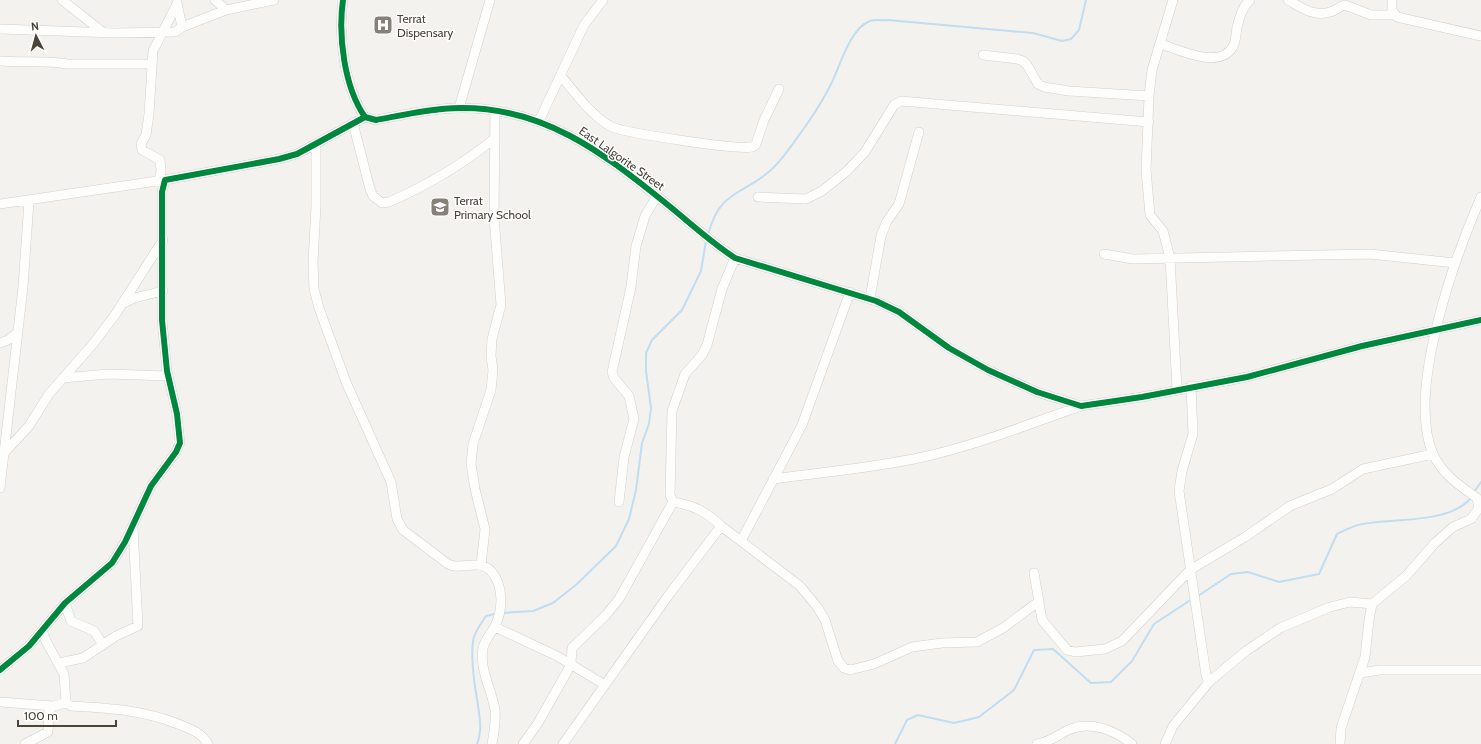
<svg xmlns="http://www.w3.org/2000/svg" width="1481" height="744" font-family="Cabin,sans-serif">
<rect width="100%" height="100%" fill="#f4f2ee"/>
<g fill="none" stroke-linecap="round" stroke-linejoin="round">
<!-- stream -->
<path stroke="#c0ddf1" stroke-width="2" d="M 708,235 C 720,189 742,196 771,170 C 785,157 796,139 807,124 C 816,111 825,97 832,82 C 840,66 850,28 870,21 C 875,19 883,21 888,20 L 1033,33 L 1062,41 L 1071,39 L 1079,30 L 1086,0
M 1474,492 L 1481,482
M 1198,596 L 1231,574 L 1248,572 L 1279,582 L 1319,574 L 1337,534 C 1345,530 1354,525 1363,524 C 1394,518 1449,524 1471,498
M 502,613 L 533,611 L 553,603 L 577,584 L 616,546 L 629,519 L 636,490 L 642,443 L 649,424 L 651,408 L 646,371 L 646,353 L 652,340 L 682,310 L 701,271 L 706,241
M 477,744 C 483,729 479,714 477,699 C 474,684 470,651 474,637 C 477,629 481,623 486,616 L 495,614
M 895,744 L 907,720 L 918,715 L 954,723 L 979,717 L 1014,690 L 1034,650 L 1053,649 L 1091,683 L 1111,682 L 1132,661 L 1154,624 L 1192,599"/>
<!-- minor casing -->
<g stroke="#d2d0cb" stroke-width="10">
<path id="minor" d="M 62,0 L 104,33
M 215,0 L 226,10
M 343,0 C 338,35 344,87 365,117 L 376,120 C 403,115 433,108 460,108 C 543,107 602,152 663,201 C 687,220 709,241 735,258 L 876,301 L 899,312 L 949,348 L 988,370 L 1037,392 L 1081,406 L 1142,397 L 1247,377 L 1362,346 L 1481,320
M 1173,0 L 1152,70 L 1149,96 L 1146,170 L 1150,215 L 1163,231 L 1170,258 L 1177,389
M 1288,0 C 1302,8 1314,17 1330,12 C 1336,11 1339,6 1345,5 L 1371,15 L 1395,15
M 1392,0 L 1392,10 L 1397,17 L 1481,36
M 177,3 L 182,27
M 0,29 L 115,33 L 175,32 L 182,27 L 226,10 L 274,0
M 1161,44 C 1179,50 1219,69 1232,48 C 1236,43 1236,34 1237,27 C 1240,17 1242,7 1250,0
M 983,55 L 1017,59 L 1023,61 L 1027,65 L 1038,84 L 1044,87 L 1069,91 L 1149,96
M 0,61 C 22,63 46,60 67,64 L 151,64
M 561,76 C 575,93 591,115 610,126 C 622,133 739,150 752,147 C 755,146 754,146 756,144 L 764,120 L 779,89
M 459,108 L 490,0
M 539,121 L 584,25 L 603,0
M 353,123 L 370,189 L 373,196 L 382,203 L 389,202 C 428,185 462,165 495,138
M 316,144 L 316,206 L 313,262 L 314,289 L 319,308 L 346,382 L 391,482 L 397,519 L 403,530 L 448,564 C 461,571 479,558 491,571 C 504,586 503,610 495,626 C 491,634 485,639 483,648 C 479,669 492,690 495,710 C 496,722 494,733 492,744
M 159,180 L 161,171 L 160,160 L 142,150 L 141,144 L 146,135 L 149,114 L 153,51 L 177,4
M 758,197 L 806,199 L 822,191 L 847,171 L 865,152 L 894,105 L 901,101 L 1149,122
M 0,204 L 164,180
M 1104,254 L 1133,259 L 1370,254 L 1455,263
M 735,258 L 722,289 L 707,345 L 702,355 L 685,374 L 672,411 L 670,495 L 673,502 C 693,505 707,512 721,526 L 800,586 L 818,608 L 825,620 L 838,661 L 844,668 L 850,670 L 874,664 L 912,647 L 942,643 L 977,642 L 1003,628 L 1038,602
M 870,298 L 881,236 L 887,221 L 899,204 L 919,132
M 124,303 L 134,298 L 163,291
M 0,343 L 8,340 L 17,333
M 63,378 L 108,374 L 168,376
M 1191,386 L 1193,434 L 1182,471 L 1179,491 L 1206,675 L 1209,682
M 4,453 L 29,426 L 49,394 L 93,344 L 115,315 L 163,240
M 773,479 C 823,472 874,468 923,457 C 977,445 1029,424 1081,406
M 0,488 L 23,287 L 29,201
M 619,502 L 624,457 L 634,419 L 629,396 L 614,378 L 612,372 L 631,287 L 636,246 L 645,216 L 657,196
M 741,541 L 802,425 L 850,292
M 481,565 L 485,529 L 475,489 L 471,464 L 473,444 L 491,390 L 493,370 L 491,356 L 492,339 L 501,305 L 494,217 L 495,110
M 1034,573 L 1042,620 L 1067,650 L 1075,652 L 1105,649 L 1122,641 L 1190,570 L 1245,537 L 1290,506 L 1332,489 L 1363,469 L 1433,454
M 65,603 L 71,621 L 94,631 L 103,645
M 495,627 L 557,656 L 605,685
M 42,631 L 46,641 L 64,674 L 66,703 L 71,706 C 109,708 143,710 178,724 C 190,729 201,732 208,744
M 59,663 L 83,658 L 116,636 L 138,626 L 133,527
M 0,670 L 29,646 L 65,603 L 112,563 L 125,542 L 151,486 L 176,452 L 180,443 L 177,414 L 167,371 L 162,320 L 162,192 L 165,180 L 279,159 L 297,154 L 365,117
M 1361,673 L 1379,670 L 1481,670
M 0,702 L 53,706
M 25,744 L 48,732 L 49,711 L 53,706 L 66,703
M 523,744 L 538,723 L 568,670 L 571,664 L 572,648 L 606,615 L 619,599 L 673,502
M 563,744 L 668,596 L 721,526
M 1037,744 C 1050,742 1058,735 1068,730 C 1090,720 1114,730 1132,744
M 1165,744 L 1173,726 L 1209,682 L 1246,651 L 1280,628 L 1330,607 L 1350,602 L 1372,604
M 1340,744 L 1341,728 L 1365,657 L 1369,620 L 1372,604 L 1406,576 L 1435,543 L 1453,527 L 1471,519 L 1479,508 L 1477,498 C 1460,486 1442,474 1433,454 C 1406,391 1455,257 1481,197"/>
</g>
<!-- minor -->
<use href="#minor" stroke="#fdfdfc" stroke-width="9"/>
<!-- cycleway casing -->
<g stroke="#fff" stroke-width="8">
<path id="cycleway" d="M 343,0 C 338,35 344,87 365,117 L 376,120 C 403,115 433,108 460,108 C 543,107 602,152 663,201 C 687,220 709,241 735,258 L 876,301 L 899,312 L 949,348 L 988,370 L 1037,392 L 1081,406 L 1142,397 L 1247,377 L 1362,346 L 1481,320
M 0,670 L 29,646 L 65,603 L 112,563 L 125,542 L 151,486 L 176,452 L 180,443 L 177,414 L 167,371 L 162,320 L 162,192 L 165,180 L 279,159 L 297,154 L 365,117"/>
</g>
<!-- cycleway -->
<use href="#cycleway" stroke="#00873e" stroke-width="6"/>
</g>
<!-- icons -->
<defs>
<g id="hospital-square" transform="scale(1)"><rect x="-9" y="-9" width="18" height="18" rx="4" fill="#868178" stroke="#fff"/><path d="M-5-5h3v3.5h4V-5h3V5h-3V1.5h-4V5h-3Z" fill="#fff"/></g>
<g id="school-square" transform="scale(1)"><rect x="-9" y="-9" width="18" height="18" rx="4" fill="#868178" stroke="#fff"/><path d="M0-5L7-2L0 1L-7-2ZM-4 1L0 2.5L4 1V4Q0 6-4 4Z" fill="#fff"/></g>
</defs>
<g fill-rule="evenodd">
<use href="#hospital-square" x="383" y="25"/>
<use href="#school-square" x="440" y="207"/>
</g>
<g text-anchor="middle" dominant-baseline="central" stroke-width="3" stroke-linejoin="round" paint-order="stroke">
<!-- poi labels -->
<g font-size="12" fill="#4b4439" stroke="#fff" text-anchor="start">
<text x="397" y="18">Terrat<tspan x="397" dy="14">Dispensary</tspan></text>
<text x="454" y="200">Terrat<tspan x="454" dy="14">Primary School</tspan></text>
</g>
<!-- street labels -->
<g font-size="12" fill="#4b4439" stroke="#fff">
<text transform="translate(622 158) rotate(35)">East Lalgorite Street</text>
</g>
</g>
<!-- north arrow -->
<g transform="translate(36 36) rotate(354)" stroke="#ffffff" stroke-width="3" paint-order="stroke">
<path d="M0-3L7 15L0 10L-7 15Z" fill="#4b4439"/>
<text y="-6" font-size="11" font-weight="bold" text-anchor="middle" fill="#4b4439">N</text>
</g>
<!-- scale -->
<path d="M18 720v6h98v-6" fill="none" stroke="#4b4439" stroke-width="2"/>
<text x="24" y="720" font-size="12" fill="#4b4439" stroke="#ffffff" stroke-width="3" paint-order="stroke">100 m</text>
</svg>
